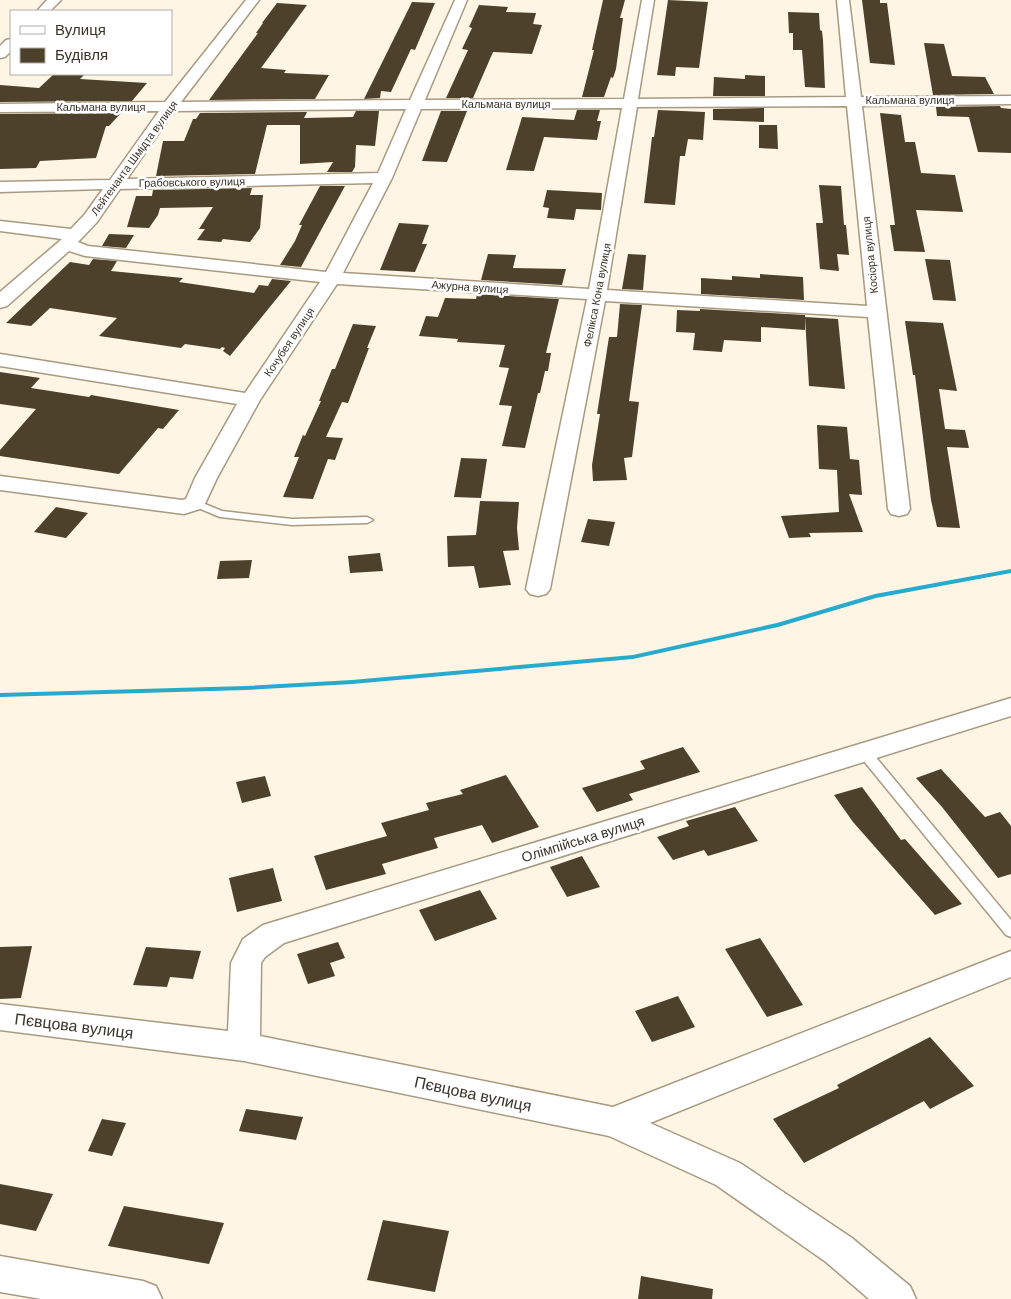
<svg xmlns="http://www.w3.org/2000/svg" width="1011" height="1299" font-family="'DM Sans',sans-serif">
<rect width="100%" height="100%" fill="#fef5e5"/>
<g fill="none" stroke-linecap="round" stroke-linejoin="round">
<!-- stream -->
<path fill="#26aace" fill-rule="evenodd" d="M 1011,569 L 1011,573 L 876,598 L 778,627 L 633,659 L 352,684 L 246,690 L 0,697 L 0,693 L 246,686 L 352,680 L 633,655 L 777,623 L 875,594 Z"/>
</g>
<!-- building -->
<path fill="#4d412b" d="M 603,0 L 625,0 L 620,18 L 623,18 L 616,69 L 613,78 L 611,77 L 604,97 L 582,97 L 594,50 L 592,50 Z
M 668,0 L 708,2 L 699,68 L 676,67 L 675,76 L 657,75 Z
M 862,0 L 880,0 L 880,3 L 887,3 L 895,65 L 870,63 Z
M 412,2 L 435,3 L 415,50 L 411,49 L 391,92 L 381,91 L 380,98 L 364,99 Z
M 277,3 L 307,5 L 261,68 L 286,70 L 284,73 L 329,75 L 315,99 L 209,100 L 258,33 L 256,33 L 263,23 L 262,23 Z
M 479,5 L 508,7 L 506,12 L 536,13 L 533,24 L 542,25 L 532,54 L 493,52 L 473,98 L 446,98 L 468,50 L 462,49 L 472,28 L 469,27 Z
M 788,12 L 819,13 L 820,30 L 822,31 L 823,40 L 825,88 L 805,87 L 802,50 L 793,50 L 793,33 L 789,33 Z
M 924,43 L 944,44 L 952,76 L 985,77 L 994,94 L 933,95 Z
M 54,74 L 85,74 L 80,79 L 147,83 L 132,101 L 0,102 L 0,85 L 39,88 Z
M 745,75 L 765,76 L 765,96 L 713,96 L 714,77 L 745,79 Z
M 1000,106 L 1001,108 L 1011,109 L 1011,153 L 978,152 L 969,117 L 937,116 L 936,107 Z
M 764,108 L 764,122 L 713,120 L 713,109 Z
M 577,110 L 600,110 L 597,121 L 601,121 L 597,140 L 544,137 L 534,171 L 506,170 L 522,117 L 574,120 Z
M 658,110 L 705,112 L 703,140 L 688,139 L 685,156 L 680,156 L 675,205 L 644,203 L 652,137 L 654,137 Z
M 356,111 L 379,111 L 375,146 L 356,145 L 355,167 L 352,172 L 327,172 L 333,162 L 300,164 L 300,125 L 267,125 L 255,174 L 156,176 L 163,141 L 184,141 L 193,119 L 196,119 L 200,113 L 307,112 L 304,118 L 353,117 Z
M 441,111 L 467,111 L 447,162 L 422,161 Z
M 121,113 L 109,126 L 106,126 L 96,158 L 40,161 L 36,168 L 0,169 L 0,114 Z
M 880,113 L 901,115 L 905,142 L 915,142 L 921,173 L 955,175 L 963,212 L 916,210 L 925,252 L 894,251 L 890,225 L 895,225 Z
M 759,125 L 777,125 L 778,149 L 759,148 Z
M 819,185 L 841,186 L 844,225 L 846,225 L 849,255 L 837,254 L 839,271 L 820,269 L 816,223 L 823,223 Z
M 320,186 L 345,186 L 301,267 L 280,265 L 295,241 L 302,225 L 299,225 Z
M 252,188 L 250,195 L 263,195 L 260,228 L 250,242 L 223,239 L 221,242 L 197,240 L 205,229 L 199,229 L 213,207 L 160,208 L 158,215 L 149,228 L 127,227 L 136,196 L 152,196 L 153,190 Z
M 547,190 L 602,193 L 601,210 L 576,209 L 574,220 L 547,218 L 549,208 L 543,207 Z
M 399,223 L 429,225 L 422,244 L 427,244 L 415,272 L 380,270 Z
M 109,234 L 134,235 L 126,248 L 102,246 Z
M 488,254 L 516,255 L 513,268 L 566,269 L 562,285 L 481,280 Z
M 628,254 L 646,255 L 643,290 L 622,289 Z
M 93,259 L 117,261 L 111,271 L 183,278 L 179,282 L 254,293 L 259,285 L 268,286 L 272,279 L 291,281 L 230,356 L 223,351 L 225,348 L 222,347 L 220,349 L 185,344 L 181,348 L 99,336 L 117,318 L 50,308 L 31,326 L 6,323 L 70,262 L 89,265 Z
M 925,259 L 950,260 L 956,301 L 933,300 Z
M 760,274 L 803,277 L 804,300 L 701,294 L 701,278 L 732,280 L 732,276 L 760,278 Z
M 477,294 L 559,299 L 546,353 L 551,353 L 548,371 L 545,371 L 540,393 L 538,393 L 525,448 L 502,446 L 512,406 L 499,405 L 509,368 L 499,367 L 505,345 L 457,342 L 458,339 L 419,336 L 426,316 L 438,317 L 445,298 L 476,299 Z
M 620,304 L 642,305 L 629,401 L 639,402 L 632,457 L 624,458 L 627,480 L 593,481 L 592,465 L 600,414 L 597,414 L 609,337 L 617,337 Z
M 700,309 L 805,315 L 805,330 L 761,327 L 761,342 L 724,340 L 722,352 L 693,350 L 695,333 L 676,332 L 677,310 L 700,311 Z
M 805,317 L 838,319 L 845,389 L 809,386 Z
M 905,321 L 943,323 L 957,391 L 939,389 L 945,429 L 965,430 L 969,448 L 947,447 L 960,528 L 937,527 L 931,500 L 915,375 L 913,375 Z
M 353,324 L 376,326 L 367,348 L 369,348 L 348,403 L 342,402 L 326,437 L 343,438 L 335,460 L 328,459 L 313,499 L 283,497 L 299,457 L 294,457 L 303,435 L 305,436 L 321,401 L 319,401 L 332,369 L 335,369 Z
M 0,372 L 40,378 L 31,388 L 89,397 L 91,395 L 179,410 L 163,429 L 158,428 L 119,474 L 0,456 L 0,450 L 36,409 L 0,404 Z
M 817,425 L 847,427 L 850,459 L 859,460 L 862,495 L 849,494 L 863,532 L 809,533 L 811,537 L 789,538 L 781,516 L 839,512 L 837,470 L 819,469 Z
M 461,458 L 487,459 L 481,498 L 454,497 Z
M 480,501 L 519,502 L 517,528 L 519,550 L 503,551 L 511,585 L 479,588 L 474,566 L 448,567 L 447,536 L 476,535 Z
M 56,507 L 88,513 L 66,538 L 34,532 Z
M 588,519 L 615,522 L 609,546 L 581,542 Z
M 380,553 L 383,571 L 350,573 L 348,556 Z
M 252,560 L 249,578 L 217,579 L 220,561 Z
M 683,747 L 700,772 L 629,794 L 633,800 L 597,812 L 582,788 L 645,769 L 640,761 Z
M 941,769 L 985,817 L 1000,812 L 1011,826 L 1011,874 L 998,878 L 942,807 L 916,778 Z
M 506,775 L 539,827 L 492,843 L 482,825 L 434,838 L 438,848 L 382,864 L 386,874 L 326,890 L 314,856 L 387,836 L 381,823 L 429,810 L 426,803 L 463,794 L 460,790 Z
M 265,776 L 271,796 L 242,803 L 236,782 Z
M 862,787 L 901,840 L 905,839 L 962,904 L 935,915 L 853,822 L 834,795 Z
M 735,807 L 758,841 L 708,856 L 704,850 L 673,860 L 657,837 L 689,826 L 686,821 Z
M 582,856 L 600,887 L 567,897 L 550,867 Z
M 273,868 L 282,901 L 237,912 L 229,878 Z
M 480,890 L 497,919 L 435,941 L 419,910 Z
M 760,938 L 803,1005 L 767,1017 L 725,949 Z
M 338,942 L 345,958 L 330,963 L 335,976 L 308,984 L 297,954 Z
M 32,946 L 21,998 L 0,999 L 0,947 Z
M 146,947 L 201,951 L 193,979 L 170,977 L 167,987 L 133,985 Z
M 678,996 L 695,1027 L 652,1042 L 635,1011 Z
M 930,1037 L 974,1086 L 930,1109 L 924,1101 L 804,1163 L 773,1119 L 839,1088 L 837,1085 Z
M 246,1109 L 303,1117 L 296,1140 L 239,1131 Z
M 102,1119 L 126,1123 L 112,1156 L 88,1151 Z
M 0,1184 L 53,1194 L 36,1231 L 0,1224 Z
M 124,1206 L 224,1223 L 209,1264 L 108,1246 Z
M 383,1220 L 449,1231 L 435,1292 L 367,1280 Z
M 641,1276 L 713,1289 L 712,1299 L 638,1299 Z"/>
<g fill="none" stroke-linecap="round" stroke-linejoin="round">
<!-- lane casing -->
<g stroke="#a79a81" stroke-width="3">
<path id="lane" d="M 195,500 L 222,511 L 292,519 L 367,517 L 373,520 L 367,523 L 292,525 L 220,517 L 191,505 L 189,503 L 191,501 Z
M 864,747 L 869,749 L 1011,920 L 1011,937 L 1006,935 L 859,755 L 857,752 L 859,749 Z"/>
</g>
<!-- street casing -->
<g stroke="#a79a81" stroke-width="3">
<path id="street" d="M 47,0 L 61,0 L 50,11 L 37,11 Z
M 246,0 L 259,0 L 181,102 L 410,100 L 455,0 L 467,0 L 425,100 L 624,99 L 642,0 L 654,0 L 638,99 L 846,97 L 837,0 L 849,0 L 861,97 L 1011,96 L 1011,104 L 862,106 L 910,509 L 907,514 L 899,516 L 891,514 L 888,509 L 868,317 L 605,301 L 550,589 L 546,594 L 538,596 L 530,594 L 526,589 L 587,299 L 337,284 L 260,400 L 217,478 L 203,508 L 184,514 L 0,490 L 0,476 L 182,500 L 186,499 L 195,478 L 237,404 L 0,366 L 0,354 L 245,393 L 320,282 L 85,256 L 69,251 L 7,306 L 0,308 L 0,292 L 62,239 L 0,231 L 0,221 L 71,229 L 85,214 L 103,189 L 0,192 L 0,182 L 110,180 L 159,111 L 0,112 L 0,104 L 165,102 ZM 847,106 L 867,306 L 607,290 L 637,107 ZM 622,108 L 589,289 L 343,273 L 392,178 L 421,109 ZM 406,109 L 378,173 L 127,179 L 174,111 ZM 373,183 L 326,272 L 88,246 L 78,242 L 97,222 L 120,189 Z
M 11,39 L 11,51 L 5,57 L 0,58 L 0,46 L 6,40 Z
M 1011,698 L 1011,716 L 284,943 L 265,957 L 261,963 L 260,1036 L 613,1107 L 1011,951 L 1011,977 L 650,1123 L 740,1163 L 852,1238 L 910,1286 L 916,1299 L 869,1299 L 826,1262 L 716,1185 L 609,1136 L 244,1061 L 0,1030 L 0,1004 L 228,1031 L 231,963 L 243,939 L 263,925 Z
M 0,1256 L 143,1281 L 156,1286 L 162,1299 L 41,1299 L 0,1292 Z"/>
</g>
<!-- lane -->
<use href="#lane" fill="#fff" fill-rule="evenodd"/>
<!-- street -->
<use href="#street" fill="#fff" fill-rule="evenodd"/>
</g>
<g text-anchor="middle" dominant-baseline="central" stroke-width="5" stroke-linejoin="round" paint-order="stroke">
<!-- far-street labels -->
<g font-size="11" fill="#393429" stroke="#fff">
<text x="910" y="100">Кальмана вулиця</text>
<text x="506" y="104">Кальмана вулиця</text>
<text x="101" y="107">Кальмана вулиця</text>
<text transform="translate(134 158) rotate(-54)">Лейтенанта Шмідта вулиця</text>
<text transform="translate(192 182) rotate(-1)">Грабовського вулиця</text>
<text transform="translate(870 255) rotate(-96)">Косіора вулиця</text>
<text transform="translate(470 287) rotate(4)">Ажурна вулиця</text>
<text transform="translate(597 295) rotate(-79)">Фелікса Кона вулиця</text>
<text transform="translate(289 342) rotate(-56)">Кочубея вулиця</text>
</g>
<!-- street labels -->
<g font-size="14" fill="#393429" stroke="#fff">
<text transform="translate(583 839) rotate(-17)">Олімпійська вулиця</text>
</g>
<!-- near-street labels -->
<g font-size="16" fill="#393429" stroke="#fff">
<text transform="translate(74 1026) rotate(7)">Пєвцова вулиця</text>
<text transform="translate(473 1094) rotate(12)">Пєвцова вулиця</text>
</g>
</g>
<!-- legend -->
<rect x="10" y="10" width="162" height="65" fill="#ffffff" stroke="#b0aea9"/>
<rect x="20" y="26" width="25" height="8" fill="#ffffff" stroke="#b0aea9"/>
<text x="55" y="35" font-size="15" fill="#393429">Вулиця</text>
<rect x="20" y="48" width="25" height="15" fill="#4d412b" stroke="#b0aea9"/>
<text x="55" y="60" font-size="15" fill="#393429">Будівля</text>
</svg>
